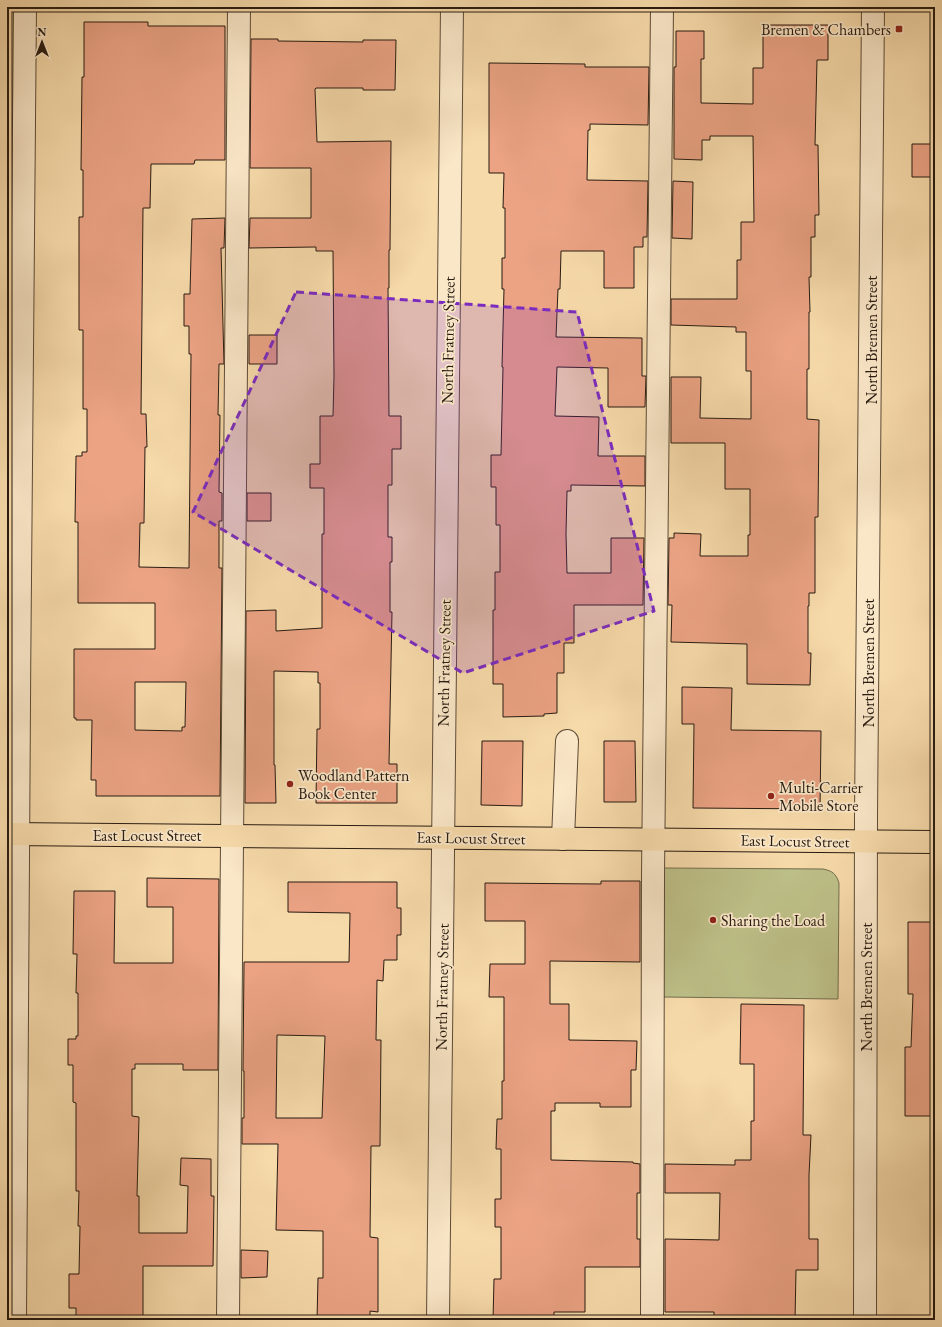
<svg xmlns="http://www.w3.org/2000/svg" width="942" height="1327" font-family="'EB Garamond',serif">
<rect width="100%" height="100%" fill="#f7daaa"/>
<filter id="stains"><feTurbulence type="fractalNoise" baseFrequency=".005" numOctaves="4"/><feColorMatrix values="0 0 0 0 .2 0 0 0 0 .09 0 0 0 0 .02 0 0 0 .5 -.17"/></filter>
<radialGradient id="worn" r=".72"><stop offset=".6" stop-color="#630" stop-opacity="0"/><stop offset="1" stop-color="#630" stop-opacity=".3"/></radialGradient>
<!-- green -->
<path fill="#bdbf88" stroke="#726d4c" d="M 664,868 L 823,869 C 833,871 836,874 839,883 L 838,999 L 663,997 Z"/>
<!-- building -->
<path fill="#eba384" stroke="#281b11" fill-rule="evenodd" d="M 84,22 L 148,22 L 148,26 L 225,26 L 225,160 L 195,160 L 194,164 L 151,164 L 150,208 L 143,208 L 141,414 L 146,414 L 147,447 L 145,447 L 144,523 L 140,523 L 139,567 L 189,568 L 191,354 L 189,354 L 189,326 L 184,326 L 184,294 L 190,294 L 192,219 L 225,218 L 224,248 L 221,248 L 224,364 L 219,364 L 218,415 L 220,415 L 219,492 L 222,493 L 222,521 L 219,521 L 219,568 L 222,568 L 220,796 L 96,796 L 96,780 L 91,780 L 92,720 L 76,720 L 76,718 L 74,718 L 74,649 L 155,649 L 155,603 L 78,603 L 78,522 L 75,522 L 76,456 L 82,456 L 82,452 L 87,452 L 87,409 L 83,409 L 83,330 L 79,330 L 79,217 L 83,217 L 83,170 L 81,170 L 82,77 L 84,77 ZM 135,682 L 186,682 L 185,727 L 182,727 L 182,731 L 135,730 Z
M 763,25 L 828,25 L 828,60 L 817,60 L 815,145 L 818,145 L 819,215 L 815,215 L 815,237 L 811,237 L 811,277 L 809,277 L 810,312 L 809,312 L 809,369 L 807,369 L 807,419 L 819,420 L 818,517 L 815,517 L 815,593 L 809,593 L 809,606 L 808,606 L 808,653 L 811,653 L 810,685 L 747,684 L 747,644 L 671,642 L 672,605 L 668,605 L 669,538 L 674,538 L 674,533 L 701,534 L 700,556 L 748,556 L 748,535 L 750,535 L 750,489 L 725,489 L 725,443 L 671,443 L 671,377 L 701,377 L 700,418 L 751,419 L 751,371 L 746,371 L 746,332 L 736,332 L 736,327 L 671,325 L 671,299 L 737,299 L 737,260 L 741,260 L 741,222 L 754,222 L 753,136 L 710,136 L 710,140 L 702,140 L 702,160 L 674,159 L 674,67 L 676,67 L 676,31 L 704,31 L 704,59 L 701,59 L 701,103 L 753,104 L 753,68 L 763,68 Z
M 251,39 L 278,39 L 278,41 L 363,42 L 363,40 L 396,40 L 395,90 L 363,90 L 363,88 L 316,88 L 315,89 L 317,142 L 391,141 L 390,250 L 389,250 L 389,288 L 388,288 L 389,416 L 401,416 L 401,449 L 392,449 L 392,485 L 388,485 L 388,537 L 392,537 L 392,562 L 390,562 L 390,612 L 392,612 L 389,764 L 397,764 L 397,803 L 316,803 L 317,729 L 320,729 L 320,683 L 318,683 L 318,672 L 274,671 L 274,765 L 275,765 L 276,803 L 245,803 L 246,611 L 276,610 L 276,631 L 322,628 L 322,534 L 324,534 L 324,488 L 310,488 L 310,464 L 320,464 L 320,416 L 333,416 L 334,376 L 333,251 L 316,251 L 316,247 L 249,248 L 250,218 L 311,218 L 311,168 L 250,168 Z
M 489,63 L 585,64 L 585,67 L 649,67 L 648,125 L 590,124 L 590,130 L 588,130 L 587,180 L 648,181 L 647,237 L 643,237 L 643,247 L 634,247 L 634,288 L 604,288 L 604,251 L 561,251 L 560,289 L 558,289 L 556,337 L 642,338 L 642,376 L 646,376 L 645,407 L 608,407 L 608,368 L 557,367 L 555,416 L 599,417 L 598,456 L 645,456 L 645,486 L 571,485 L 571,491 L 567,491 L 566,534 L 567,573 L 611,573 L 611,538 L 644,538 L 643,605 L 574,605 L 574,643 L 564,643 L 564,673 L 557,673 L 557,713 L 544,714 L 544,716 L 503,717 L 503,684 L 493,684 L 493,610 L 495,610 L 495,572 L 500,572 L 500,525 L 496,525 L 496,487 L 491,487 L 491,455 L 501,455 L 503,367 L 502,367 L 504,289 L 502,289 L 502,258 L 505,258 L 505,208 L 503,208 L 504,173 L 489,173 Z
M 912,144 L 935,144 L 935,177 L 912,177 Z
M 673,181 L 693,182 L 692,239 L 672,238 Z
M 249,335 L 277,335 L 277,364 L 249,364 Z
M 247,493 L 271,493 L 271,521 L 247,521 Z
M 682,687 L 732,688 L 731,730 L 821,731 L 820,809 L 693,808 L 694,724 L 682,724 Z
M 482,741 L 523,741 L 522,806 L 481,805 Z
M 604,741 L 635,741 L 636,802 L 604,802 Z
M 147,878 L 219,879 L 218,1070 L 183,1070 L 183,1064 L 135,1064 L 135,1069 L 132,1069 L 132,1116 L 139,1117 L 137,1196 L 139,1196 L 139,1233 L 187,1233 L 188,1186 L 180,1185 L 181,1158 L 211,1159 L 211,1196 L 214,1196 L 213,1266 L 143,1266 L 143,1320 L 76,1320 L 76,1308 L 69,1308 L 69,1274 L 79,1274 L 80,1226 L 78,1226 L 79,1191 L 76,1191 L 76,1103 L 73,1102 L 73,1065 L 68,1065 L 68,1039 L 76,1039 L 76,1036 L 78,1036 L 78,993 L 76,993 L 77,954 L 73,954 L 74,891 L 115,891 L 114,963 L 173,963 L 173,907 L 147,907 Z
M 601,881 L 640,881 L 640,962 L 550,961 L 550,1004 L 569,1004 L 569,1040 L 637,1041 L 636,1070 L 631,1070 L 631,1107 L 600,1107 L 600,1103 L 555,1103 L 555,1111 L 551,1111 L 551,1160 L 633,1162 L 633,1163 L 640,1164 L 640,1193 L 637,1193 L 637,1239 L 640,1239 L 640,1267 L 585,1267 L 585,1312 L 554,1312 L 554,1320 L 493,1320 L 494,1279 L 501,1279 L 501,1227 L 495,1227 L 495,1199 L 501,1199 L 501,1149 L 496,1149 L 497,1119 L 502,1119 L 502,1081 L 504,1081 L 504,997 L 489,997 L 490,964 L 525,964 L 525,921 L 485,921 L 485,883 L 601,884 Z
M 288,882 L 397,882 L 397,908 L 401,908 L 401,935 L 397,935 L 397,960 L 384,960 L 383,981 L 377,980 L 376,1040 L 381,1040 L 380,1146 L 371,1146 L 370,1237 L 378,1238 L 378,1312 L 370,1311 L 370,1320 L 317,1320 L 318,1278 L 323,1278 L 323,1231 L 276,1230 L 278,1144 L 242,1144 L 242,1118 L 244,1118 L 244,1071 L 243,1071 L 244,962 L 349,962 L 350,913 L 288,912 ZM 277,1035 L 325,1036 L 322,1118 L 276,1118 Z
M 908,922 L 935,922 L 935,1116 L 905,1116 L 905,1047 L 911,1047 L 913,994 L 908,994 Z
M 741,1004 L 804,1005 L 803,1135 L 811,1135 L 809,1175 L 809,1239 L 818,1239 L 818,1270 L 796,1270 L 795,1320 L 714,1319 L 714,1312 L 665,1312 L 665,1239 L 719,1240 L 720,1193 L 665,1193 L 665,1164 L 735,1165 L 735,1160 L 751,1160 L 751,1121 L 754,1121 L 754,1064 L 740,1064 Z
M 241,1250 L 268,1251 L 267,1277 L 241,1278 Z"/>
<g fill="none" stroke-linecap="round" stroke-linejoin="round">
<!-- minor casing -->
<g stroke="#5c4b37" stroke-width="24">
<path id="minor" d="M 563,839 L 567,741
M 15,1320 C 18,882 20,445 25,7
M 228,1320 L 239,7
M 438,1320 L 452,7
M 652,1320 L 653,875 L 662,7
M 865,1320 L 866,816 L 873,7"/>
</g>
<!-- major casing -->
<g stroke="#281b11" stroke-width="24">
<path id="major" d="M 7,834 L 935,842"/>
</g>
<!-- minor -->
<use href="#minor" stroke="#fae7c8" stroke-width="22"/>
<!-- major -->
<use href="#major" stroke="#f7daaa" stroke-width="22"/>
</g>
<!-- marked area -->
<path fill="#7b2cbf" fill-opacity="0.2" stroke="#7b2cbf" stroke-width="3" stroke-dasharray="8 5" stroke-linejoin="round" d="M 296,292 L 577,312 L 654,611 L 463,673 L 193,512 Z"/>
<!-- markers -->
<g fill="#8f2418" stroke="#fae7c8" stroke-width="1.5">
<rect x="895" y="25" width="8" height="8" rx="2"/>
<circle cx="290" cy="784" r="4"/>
<circle cx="771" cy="796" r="4"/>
<circle cx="713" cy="920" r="4"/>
</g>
<g text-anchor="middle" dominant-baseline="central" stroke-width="3.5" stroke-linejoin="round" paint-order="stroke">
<!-- poi labels -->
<g font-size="16" fill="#281b11" stroke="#fae7c8" text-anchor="start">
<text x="891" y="29" text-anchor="end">Bremen &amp; Chambers</text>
<text x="298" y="775">Woodland Pattern<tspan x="298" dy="18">Book Center</tspan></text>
<text x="779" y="787">Multi-Carrier<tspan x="779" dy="18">Mobile Store</tspan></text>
<text x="721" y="920">Sharing the Load</text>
</g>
<!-- street labels -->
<g font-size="16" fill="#281b11" stroke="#fae7c8">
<text transform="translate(448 340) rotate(-89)">North Fratney Street</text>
<text transform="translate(871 340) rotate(-90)">North Bremen Street</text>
<text transform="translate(444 663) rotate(-89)">North Fratney Street</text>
<text transform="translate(868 663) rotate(-90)">North Bremen Street</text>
<text x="147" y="835">East Locust Street</text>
<text transform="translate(471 838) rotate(1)">East Locust Street</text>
<text transform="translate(795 841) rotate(1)">East Locust Street</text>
<text transform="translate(442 987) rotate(-89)">North Fratney Street</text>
<text transform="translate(866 987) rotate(-90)">North Bremen Street</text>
</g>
</g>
<!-- margin -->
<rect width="942" height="1327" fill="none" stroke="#f7daaa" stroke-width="24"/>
<rect x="8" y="8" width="926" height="1311" fill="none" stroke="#281b11" stroke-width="2"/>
<rect x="12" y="12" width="918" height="1303" fill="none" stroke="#281b11"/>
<!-- north arrow -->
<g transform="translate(42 42)" stroke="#fae7c8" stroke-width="3" paint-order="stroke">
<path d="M0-3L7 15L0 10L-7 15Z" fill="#281b11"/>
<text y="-6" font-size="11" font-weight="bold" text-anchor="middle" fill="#281b11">N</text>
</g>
<rect width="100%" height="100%" filter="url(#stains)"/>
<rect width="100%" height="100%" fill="url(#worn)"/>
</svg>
